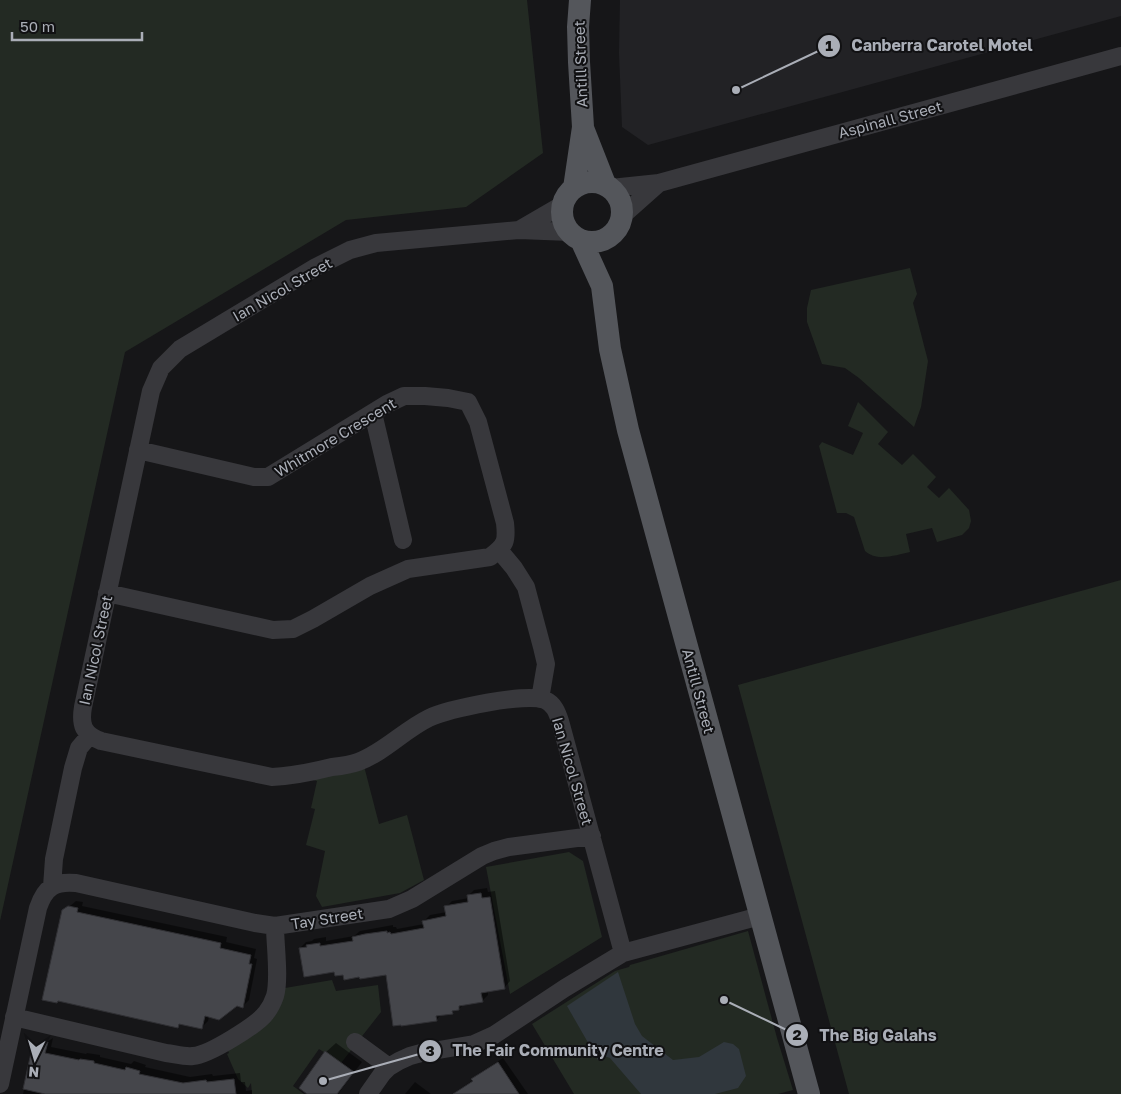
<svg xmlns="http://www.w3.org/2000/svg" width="1121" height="1094" font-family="'Golos Text',sans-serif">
<rect width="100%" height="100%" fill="#161618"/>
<!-- built -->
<path fill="#222225" d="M 620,0 L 1121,0 L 1121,16 L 648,145 L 622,127 L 619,53 Z"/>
<!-- green -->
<path fill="#232a23" d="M 0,0 L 527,0 L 543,153 L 466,207 L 346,220 L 125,352 L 0,921 Z
M 910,268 L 917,294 L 913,303 L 928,361 L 921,407 L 914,427 L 859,378 L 845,368 L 822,364 L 807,322 L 807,308 L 811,290 Z
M 858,402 L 888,432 L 878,444 L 902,465 L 913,454 L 936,477 L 927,487 L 939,498 L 949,488 L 969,510 L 971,521 L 969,528 L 962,535 L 937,542 L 932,528 L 906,534 L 910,552 C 896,555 877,562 865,551 L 854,517 L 846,513 L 837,513 L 819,446 L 822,442 L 853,455 L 863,433 L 848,426 Z
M 1121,580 L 1121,1094 L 849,1094 L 738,685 Z
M 364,766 L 379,824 L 407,815 L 424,880 L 400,893 L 322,907 L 316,896 L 325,851 L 306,845 L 315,809 L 311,808 L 317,781 L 310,779 Z
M 569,852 L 583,861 L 602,937 L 510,994 L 486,867 Z
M 748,931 L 777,1038 L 793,1090 L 778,1094 L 574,1094 L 532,1024 L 615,971 L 629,967 L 630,965 Z
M 332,980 L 336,991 L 378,985 L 381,1012 L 341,1063 L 319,1049 L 293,1086 L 304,1094 L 252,1094 L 251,1083 L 248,1088 L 238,1079 L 227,1054 L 229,1053 L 228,1051 L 285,988 Z"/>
<!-- water -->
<path fill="#30373d" d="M 618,972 L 635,1024 L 642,1036 L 673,1060 L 699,1057 L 724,1042 L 733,1044 L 739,1049 L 746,1076 L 738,1088 L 715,1094 L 641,1094 L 610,1058 L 604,1056 L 598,1060 L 567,1006 Z"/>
<!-- shadow -->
<path fill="#0007" d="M 487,888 L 488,892 L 495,891 L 510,981 L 504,988 L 488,990 L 488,995 L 482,1001 L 464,1004 L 459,1009 L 455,1009 L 452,1013 L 442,1014 L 436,1020 L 387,973 L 344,973 L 335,970 L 300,948 L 306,942 L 312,941 L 314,939 L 326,937 L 326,941 L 354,936 L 360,931 L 393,925 L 393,927 L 396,927 L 397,929 L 424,924 L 424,921 L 430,915 L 447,912 L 446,907 L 452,901 L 469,898 L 468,896 L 474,890 Z
M 76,901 L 83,902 L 82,906 L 227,937 L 226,942 L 256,949 L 254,958 L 257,959 L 249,1000 L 243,1006 L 236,1005 L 209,1016 L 208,1021 L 202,1027 L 181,1023 L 178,1026 L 64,911 Z
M 53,1038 L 51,1047 L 86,1054 L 87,1053 L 100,1055 L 100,1057 L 131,1064 L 134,1061 L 146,1065 L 145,1067 L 190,1077 L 212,1074 L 213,1076 L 240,1073 L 241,1082 L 245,1082 L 246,1091 L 252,1090 L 252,1094 L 23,1094 L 32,1054 L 39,1047 Z
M 336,1043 L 362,1062 L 338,1094 L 309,1094 L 326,1052 Z
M 503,1058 L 528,1094 L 453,1094 L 473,1080 L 478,1074 Z
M 415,1082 L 431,1094 L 405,1094 Z"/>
<!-- building -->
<path fill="#45464b" stroke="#303034" d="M 481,893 L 482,898 L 490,897 L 505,989 L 481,993 L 483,1002 L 459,1006 L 459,1010 L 452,1011 L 453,1014 L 436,1016 L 437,1021 L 401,1026 L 401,1025 L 393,1026 L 386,975 L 360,979 L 359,977 L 344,980 L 343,975 L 335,976 L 334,972 L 304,977 L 299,948 L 307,947 L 306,945 L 320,943 L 320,946 L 353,941 L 352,937 L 365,934 L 387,931 L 387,933 L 390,932 L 391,934 L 424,928 L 422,921 L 446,916 L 444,906 L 468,902 L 467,895 Z
M 68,906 L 78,908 L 77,912 L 221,943 L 220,948 L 251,955 L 249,964 L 252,964 L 243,1008 L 237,1006 L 219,1020 L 205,1016 L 202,1029 L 179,1024 L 178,1028 L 58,1001 L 57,1003 L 42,1000 L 62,910 Z
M 48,1042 L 45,1053 L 79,1060 L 80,1059 L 94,1061 L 94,1063 L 125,1070 L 126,1067 L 140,1071 L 139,1074 L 183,1083 L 206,1080 L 207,1082 L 234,1079 L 236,1094 L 45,1094 L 23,1089 L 31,1053 Z
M 325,1051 L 354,1072 L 337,1094 L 307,1094 L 299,1088 Z
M 498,1062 L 519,1094 L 453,1094 L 473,1081 L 471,1079 Z"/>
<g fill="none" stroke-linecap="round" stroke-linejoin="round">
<!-- minor -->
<path stroke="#38383c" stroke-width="18" d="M 611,188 L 659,183 L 1121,56
M 623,215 L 659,183
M 519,230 L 562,205
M 570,232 L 519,230 L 376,243 L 350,250 L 316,267 L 180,349 L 161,368 L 151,391 L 83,707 C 80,725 83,734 101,741 L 272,777 C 293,776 312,772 332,767 C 341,766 350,765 358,762 C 385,752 404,730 429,718 C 448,709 527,692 545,700 C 554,704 557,712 560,721 L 623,953
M 373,413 L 403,540
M 499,550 L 514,568 L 526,587 L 542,647 L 546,664 L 540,699
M 107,593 L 273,630 L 293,629 L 313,619 L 370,586 L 408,569 L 490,557 C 506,545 507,541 505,523 L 478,422 L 468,402 L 448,398 L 425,396 L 404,396 L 387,404 L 268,477 L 254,477 L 138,450
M 52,887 L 54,859 L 73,768 L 79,748 L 90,735
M 14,1017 L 166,1053 C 175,1054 184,1057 193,1056 C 209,1055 257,1025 266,1013 C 270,1008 273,1002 275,996 C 280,979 275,944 275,926
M 355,1042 L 389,1067
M 0,1084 L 38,908 C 45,887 55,881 76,883 L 255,923 L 275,926 L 389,909 L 412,899 L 482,856 L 494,851 L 509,847 L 592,836
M 368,1094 L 382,1074 L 389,1067 L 399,1061 L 410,1056 L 421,1053 L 474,1044 L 494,1035 L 565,988 L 623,953 L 760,916"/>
<!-- major -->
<path stroke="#54565b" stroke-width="22" d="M 583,128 L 605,184
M562 212a30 30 0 1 1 60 0a30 30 0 1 1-60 0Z
M 574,188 L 583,127 L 579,62 L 578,27 L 580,0
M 581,240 L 602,286 L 610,349 L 628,430 L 809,1094"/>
</g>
<g text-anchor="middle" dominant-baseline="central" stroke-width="4" stroke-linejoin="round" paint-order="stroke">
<!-- street labels -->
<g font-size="15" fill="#aaaeb7" stroke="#111113">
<text transform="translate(580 64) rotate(-92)">Antill Street</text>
<text transform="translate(890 119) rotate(-15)">Aspinall Street</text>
<text transform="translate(282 289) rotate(-30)">Ian Nicol Street</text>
<text transform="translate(335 437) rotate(-31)">Whitmore Crescent</text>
<text transform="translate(95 650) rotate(-78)">Ian Nicol Street</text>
<text transform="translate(699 691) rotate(75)">Antill Street</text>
<text transform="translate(573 771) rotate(74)">Ian Nicol Street</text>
<text transform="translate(327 918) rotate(-9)">Tay Street</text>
</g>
</g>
<!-- callouts -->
<path fill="none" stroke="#aaaeb7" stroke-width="2" d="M736 90L829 46M724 1000L797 1035M323 1081L430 1051"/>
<g fill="#aaaeb7" stroke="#111113" stroke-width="2">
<circle cx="736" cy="90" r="5"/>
<circle cx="724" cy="1000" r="5"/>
<circle cx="323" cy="1081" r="5"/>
<circle cx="829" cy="46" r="12"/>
<circle cx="797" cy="1035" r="12"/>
<circle cx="430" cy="1051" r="12"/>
</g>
<g font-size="15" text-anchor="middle" font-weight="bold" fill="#111">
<text x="829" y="51">1</text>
<text x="797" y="1040">2</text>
<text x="430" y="1056">3</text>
</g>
<g font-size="16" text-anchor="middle" font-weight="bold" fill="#aaaeb7" stroke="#111113" stroke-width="4" stroke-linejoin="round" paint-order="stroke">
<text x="942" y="51">Canberra Carotel Motel</text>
<text x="878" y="1041">The Big Galahs</text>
<text x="558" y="1056">The Fair Community Centre</text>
</g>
<!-- north arrow -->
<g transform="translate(35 1059) rotate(185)" stroke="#111113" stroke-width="4" paint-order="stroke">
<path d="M0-4L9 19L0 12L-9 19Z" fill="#aaaeb7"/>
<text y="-8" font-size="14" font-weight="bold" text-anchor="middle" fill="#aaaeb7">N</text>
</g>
<!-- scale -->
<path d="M12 32v8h130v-8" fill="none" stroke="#aaaeb7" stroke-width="2.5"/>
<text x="20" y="32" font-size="15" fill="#aaaeb7" stroke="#111113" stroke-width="4" paint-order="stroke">50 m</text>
</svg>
